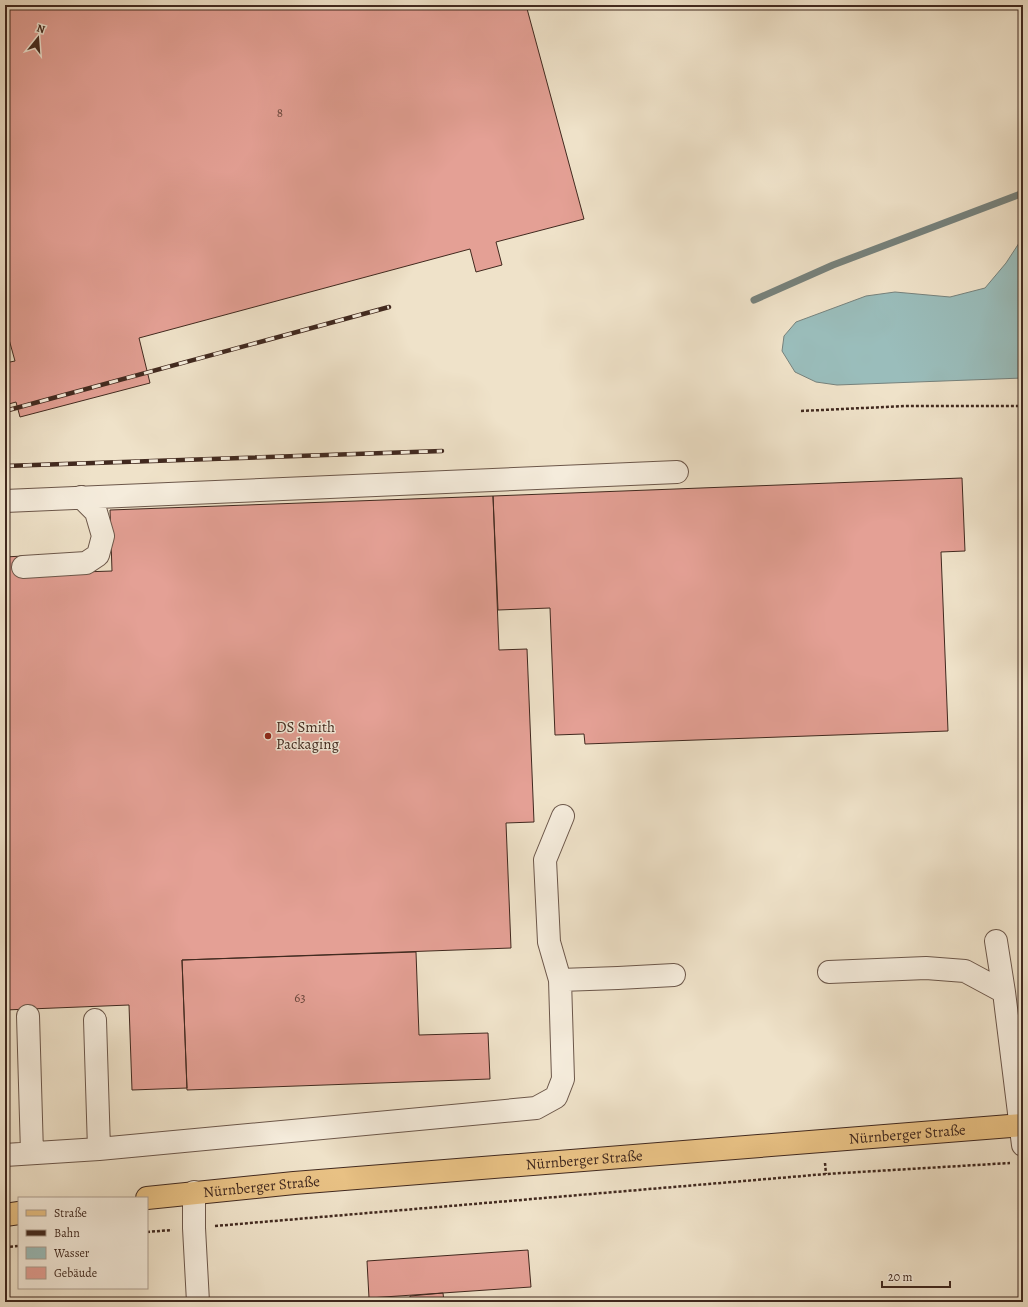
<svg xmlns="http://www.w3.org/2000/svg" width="1028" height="1307" font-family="Alegreya,serif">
<rect width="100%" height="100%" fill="#efe2c9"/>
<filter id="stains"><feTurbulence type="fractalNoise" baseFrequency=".005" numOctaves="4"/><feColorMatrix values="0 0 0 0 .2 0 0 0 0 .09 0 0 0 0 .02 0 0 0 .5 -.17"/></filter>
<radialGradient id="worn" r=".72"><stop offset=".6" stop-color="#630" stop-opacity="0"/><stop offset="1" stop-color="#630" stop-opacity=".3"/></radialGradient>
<!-- water -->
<path fill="#9abdbb" stroke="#76827d" d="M 1023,237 L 1023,378 L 837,385 L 816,382 L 795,372 L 782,351 L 784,336 L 796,322 L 866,296 L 895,292 L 950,297 L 985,288 L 1006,263 Z"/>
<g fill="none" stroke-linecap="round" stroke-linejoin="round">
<!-- stream -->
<path stroke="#76827d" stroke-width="7" d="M 754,300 L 833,265 L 1023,193"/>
</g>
<!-- building -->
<path fill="#e4a095" stroke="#41291f" d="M 5,5 L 526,5 L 584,219 L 496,242 L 502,265 L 476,272 L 470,249 L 139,338 L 150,383 L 20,417 L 16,402 L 5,405 L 5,363 L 15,361 L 5,325 Z
M 962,478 L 965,551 L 941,552 L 948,731 L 585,744 L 584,734 L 555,735 L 550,608 L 498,610 L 493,496 Z
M 493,496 L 499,650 L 527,649 L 534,822 L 506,823 L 511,948 L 182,960 L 187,1088 L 132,1090 L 129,1005 L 5,1010 L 5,557 L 23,556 L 24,574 L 112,571 L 110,510 Z
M 416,952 L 419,1035 L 488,1033 L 490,1079 L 187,1090 L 182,960 Z
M 528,1250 L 531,1287 L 369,1298 L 367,1261 Z
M 443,1293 L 444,1302 L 410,1302 L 410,1296 Z"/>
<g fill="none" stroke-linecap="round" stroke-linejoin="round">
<!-- minor casing -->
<g stroke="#6c574a" stroke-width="24">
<path id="minor" d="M 5,501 L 677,472
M 23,567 L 86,563 L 98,555 L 103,536 L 96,512 L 81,497
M 996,941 L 1004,992
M 829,972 L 926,968 L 965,971 L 1004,992 L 1023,1145
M 560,980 L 618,978 L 674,975
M 28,1016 L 32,1153
M 95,1020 L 99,1149
M 5,1155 L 99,1149 L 536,1108 L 556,1097 L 563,1079 L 560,980 L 549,942 L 545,860 L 563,816
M 194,1192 L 194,1228 L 198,1302"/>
</g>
<!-- major casing -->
<g stroke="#41291f" stroke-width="24">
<g id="major">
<path id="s1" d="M 147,1198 L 294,1183 L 1023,1125"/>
<path d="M 5,1215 L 19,1213"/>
</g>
</g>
<!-- path -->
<path stroke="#41291f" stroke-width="2.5" stroke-dasharray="3 2" stroke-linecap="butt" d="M 801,411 L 905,406 L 1023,406
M 825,1163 L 826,1174
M 215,1226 L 826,1174 L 1010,1163
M 147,1232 L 172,1230
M 5,1247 L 19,1246"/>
<!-- minor -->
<use href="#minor" stroke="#f5ecdc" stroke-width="22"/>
<!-- major -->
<use href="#major" stroke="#e8c184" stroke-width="22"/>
<!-- rail casing -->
<g stroke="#41291f" stroke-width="4.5">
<path id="rail" d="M 5,411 L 389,307
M 5,466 L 442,451"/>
</g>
<!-- rail -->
<use href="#rail" stroke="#f5ecdc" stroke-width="3" stroke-dasharray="9" stroke-linecap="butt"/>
</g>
<!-- markers -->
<circle fill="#8f2418" stroke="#f5ecdc" stroke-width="1.5" cx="268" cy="736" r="4"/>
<g text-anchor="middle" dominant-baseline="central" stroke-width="3" stroke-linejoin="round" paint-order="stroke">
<!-- number labels -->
<g font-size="13" fill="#6a473c">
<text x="280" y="112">8</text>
<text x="300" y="997">63</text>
</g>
<!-- poi labels -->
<g font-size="15" fill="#41291f" stroke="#f5ecdc" text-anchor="start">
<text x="276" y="727">DS Smith<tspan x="276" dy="17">Packaging</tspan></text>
</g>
<!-- street labels -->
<g font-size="15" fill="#41291f" stroke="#f5ecdc">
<text stroke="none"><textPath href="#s1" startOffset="763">Nürnberger Straße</textPath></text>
<text stroke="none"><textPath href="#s1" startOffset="439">Nürnberger Straße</textPath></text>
<text stroke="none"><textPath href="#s1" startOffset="115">Nürnberger Straße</textPath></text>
</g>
</g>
<!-- margin -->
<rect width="1028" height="1307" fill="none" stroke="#efe2c9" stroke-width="20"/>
<rect x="6" y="6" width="1016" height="1295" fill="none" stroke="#41291f" stroke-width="2"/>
<rect x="10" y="10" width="1008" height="1287" fill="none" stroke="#41291f"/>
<!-- legend -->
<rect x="18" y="1197" width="130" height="92" fill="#f5ecdc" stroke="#ad9e90"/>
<rect x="26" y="1210" width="20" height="6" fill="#e8c184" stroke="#ad9e90"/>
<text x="54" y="1217" font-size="12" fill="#41291f">Straße</text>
<rect x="26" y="1230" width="20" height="6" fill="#41291f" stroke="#ad9e90"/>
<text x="54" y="1237" font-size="12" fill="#41291f">Bahn</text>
<rect x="26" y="1247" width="20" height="12" fill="#9abdbb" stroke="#ad9e90"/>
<text x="54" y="1257" font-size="12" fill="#41291f">Wasser</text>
<rect x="26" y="1267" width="20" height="12" fill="#e4a095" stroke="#ad9e90"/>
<text x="54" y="1277" font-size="12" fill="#41291f">Gebäude</text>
<!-- north arrow -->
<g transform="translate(38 38) rotate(17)" stroke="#f5ecdc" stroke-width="3" paint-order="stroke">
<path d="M0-3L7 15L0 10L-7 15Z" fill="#41291f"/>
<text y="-6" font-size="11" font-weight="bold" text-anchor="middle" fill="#41291f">N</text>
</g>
<!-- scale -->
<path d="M882 1281v6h68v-6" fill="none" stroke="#41291f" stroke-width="2"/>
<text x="888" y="1281" font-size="12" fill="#41291f" stroke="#f5ecdc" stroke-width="3" paint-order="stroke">20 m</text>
<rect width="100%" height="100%" filter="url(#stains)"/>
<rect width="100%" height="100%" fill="url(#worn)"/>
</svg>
